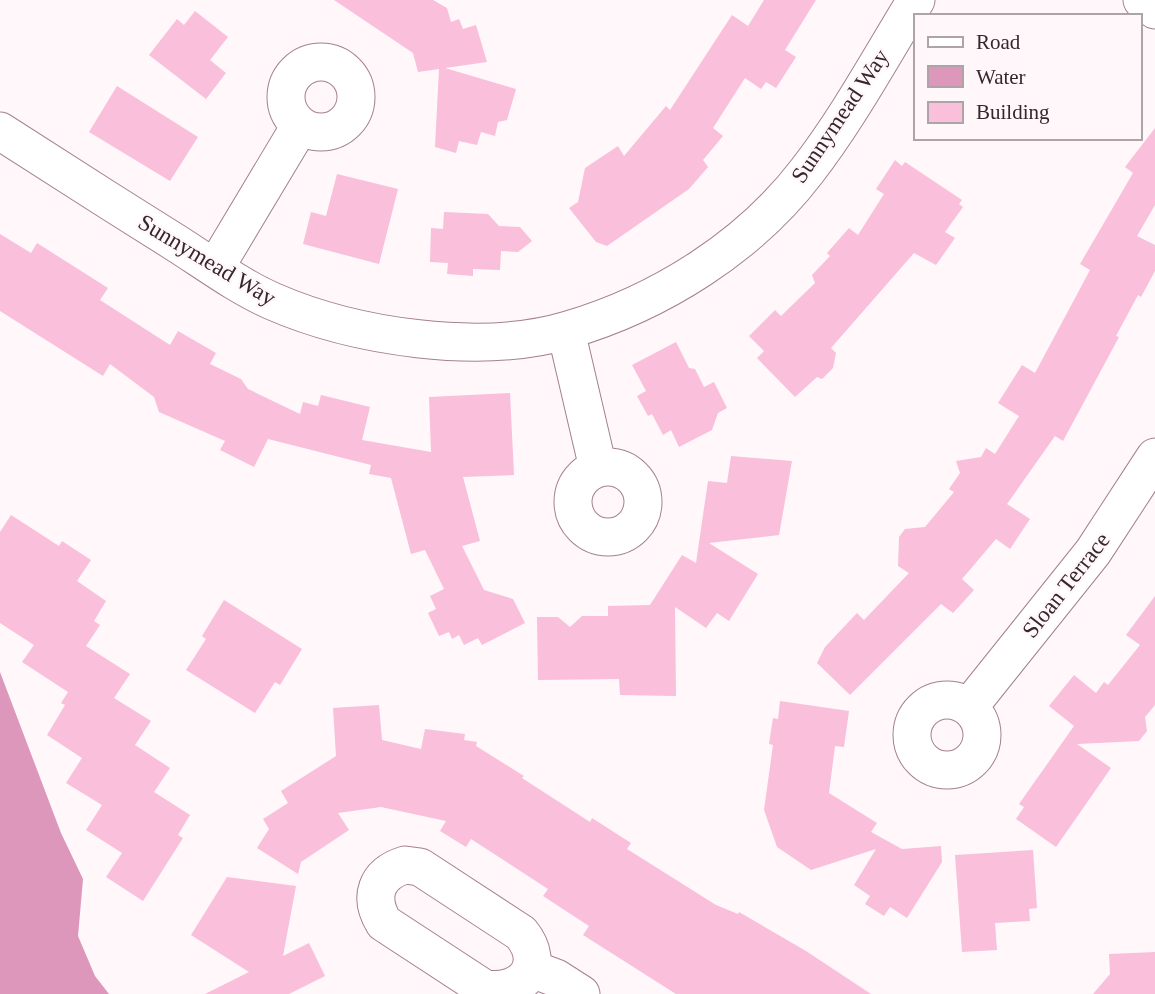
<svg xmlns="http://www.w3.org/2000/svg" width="1155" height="994" font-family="'Times New Roman',serif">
<rect width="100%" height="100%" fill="#fff7fa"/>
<!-- water -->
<path fill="#dd97ba" d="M 0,672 L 61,833 L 83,879 L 78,936 L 95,976 L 109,994 L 0,994 Z"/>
<!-- building -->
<path fill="#f9bfdb" d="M 334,0 L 433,0 L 447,8 L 451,22 L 459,19 L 463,29 L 476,25 L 487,62 L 445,68 L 516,89 L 507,120 L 498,122 L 495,136 L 481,132 L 477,145 L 459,141 L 456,153 L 435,147 L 439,69 L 418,72 L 413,53 Z
M 764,0 L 816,0 L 785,50 L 796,57 L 776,88 L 766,82 L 761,89 L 745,78 L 713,128 L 723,136 L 703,160 L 708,167 L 689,189 L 607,246 L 596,242 L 569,208 L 578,202 L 585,168 L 618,146 L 624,156 L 666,106 L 670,110 L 732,15 L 748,26 Z
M 195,11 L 228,37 L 210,60 L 226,73 L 206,99 L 149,55 L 177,19 L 184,25 Z
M 117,86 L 198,137 L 170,181 L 89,132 Z
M 1155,128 L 1155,205 L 1137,236 L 1155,245 L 1155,271 L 1141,297 L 1138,295 L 1116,336 L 1119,337 L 1063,441 L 1055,436 L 1007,504 L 1030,519 L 1010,549 L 996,539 L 962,579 L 974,590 L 953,613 L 941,604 L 850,695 L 817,663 L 825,647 L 857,613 L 864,620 L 909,573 L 898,566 L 899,537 L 905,529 L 925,527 L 954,492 L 949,489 L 960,473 L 956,461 L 981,457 L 986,448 L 995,454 L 1019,416 L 998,403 L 1022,365 L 1035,373 L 1090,270 L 1080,264 L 1133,173 L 1125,167 Z
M 895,160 L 902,166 L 905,162 L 962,200 L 959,204 L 963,207 L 945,232 L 955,238 L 936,265 L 914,253 L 831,348 L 836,353 L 833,368 L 822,379 L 817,377 L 795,397 L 757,358 L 764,351 L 749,336 L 775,310 L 781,316 L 815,283 L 812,275 L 830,256 L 827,253 L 849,228 L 858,235 L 884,194 L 876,189 Z
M 337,174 L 398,189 L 379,264 L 303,244 L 311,212 L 326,216 Z
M 444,212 L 488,214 L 499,226 L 520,227 L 532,241 L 518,252 L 501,251 L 500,270 L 473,269 L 473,276 L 447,274 L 448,263 L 430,262 L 431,228 L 443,229 Z
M 0,234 L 31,253 L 37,243 L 108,288 L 100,300 L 170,345 L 178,331 L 216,353 L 210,364 L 241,379 L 248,389 L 300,414 L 303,402 L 318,406 L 321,395 L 370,407 L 362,440 L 431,452 L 429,397 L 510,393 L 514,475 L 463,477 L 480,541 L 462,546 L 484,590 L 513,599 L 525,623 L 482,645 L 478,638 L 464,645 L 459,635 L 452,639 L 449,632 L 439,636 L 428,613 L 436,609 L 430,596 L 444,589 L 425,550 L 411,554 L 391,478 L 369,474 L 371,465 L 268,439 L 254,467 L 220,450 L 225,441 L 159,412 L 154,397 L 110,364 L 103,376 L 0,311 Z
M 676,342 L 689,368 L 695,369 L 704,387 L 714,382 L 727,408 L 718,413 L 712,430 L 679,447 L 671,430 L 663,435 L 652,414 L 648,416 L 637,396 L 646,391 L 632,365 Z
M 731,456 L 792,461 L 779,535 L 709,543 L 758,574 L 729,621 L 717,613 L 706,628 L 675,607 L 676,696 L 620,695 L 619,679 L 538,680 L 537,617 L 558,617 L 570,627 L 582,616 L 608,616 L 608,606 L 650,605 L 682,555 L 696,563 L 708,481 L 727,483 Z
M 11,515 L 59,546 L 62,541 L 91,560 L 77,581 L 106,601 L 94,621 L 100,625 L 86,646 L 130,674 L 114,698 L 151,721 L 135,745 L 170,768 L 154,792 L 190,815 L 178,835 L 183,838 L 143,901 L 106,877 L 122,853 L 86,830 L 102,805 L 66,783 L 82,758 L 47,735 L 65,705 L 61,703 L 68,692 L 22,662 L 34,645 L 0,623 L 0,532 Z
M 1155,596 L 1155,705 L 1145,717 L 1147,731 L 1139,741 L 1077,744 L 1111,768 L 1056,847 L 1016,819 L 1024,807 L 1019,804 L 1074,726 L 1049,706 L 1074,675 L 1096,693 L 1104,682 L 1108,685 L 1140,645 L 1126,635 Z
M 224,600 L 302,649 L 280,685 L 275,682 L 255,713 L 186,670 L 206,639 L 202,636 Z
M 780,701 L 849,711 L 844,747 L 835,746 L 829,793 L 877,823 L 871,832 L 902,849 L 941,846 L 942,862 L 907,918 L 890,907 L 884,916 L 865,904 L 870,896 L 854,885 L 876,849 L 811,870 L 777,847 L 764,810 L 773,745 L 769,744 L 773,718 L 778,719 Z
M 379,705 L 382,740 L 421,749 L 425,729 L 465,734 L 464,740 L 477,742 L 476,746 L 524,776 L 522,778 L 590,822 L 592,818 L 631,843 L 627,849 L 716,905 L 738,914 L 739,912 L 806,951 L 871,994 L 676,994 L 583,935 L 589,926 L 543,896 L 548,889 L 471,839 L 466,847 L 440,831 L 446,821 L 381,807 L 338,813 L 349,830 L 301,862 L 298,874 L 257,848 L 269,829 L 263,819 L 288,803 L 281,791 L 336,756 L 333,708 Z
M 1033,850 L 1037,908 L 1029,909 L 1030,921 L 995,923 L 997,950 L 962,952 L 955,855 Z
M 227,877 L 296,886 L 283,956 L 309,943 L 325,976 L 289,994 L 205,994 L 249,972 L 191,935 Z
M 1155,952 L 1155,994 L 1093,994 L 1110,974 L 1109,954 Z"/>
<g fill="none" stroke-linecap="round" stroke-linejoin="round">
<!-- minor casing -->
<g stroke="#a48091" stroke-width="39">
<path id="minor" d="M 1142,0 L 1155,10
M286 97a35 35 0 1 1 70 0a35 35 0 1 1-70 0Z
M 0,131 C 59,169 117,206 176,243 C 206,262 238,286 272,301 C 354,337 481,356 568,330 C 660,303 749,247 807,171 C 848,118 881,57 916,0
M 215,268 L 300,126
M 566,331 L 598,468
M573 502a35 35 0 1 1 70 0a35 35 0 1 1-70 0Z
M912 735a35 35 0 1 1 70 0a35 35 0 1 1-70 0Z
M 969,707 L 1093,552 L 1155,457
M 405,865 L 420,867 L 521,933 C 547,965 524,994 485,989 L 384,923 C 368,897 376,874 405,865 Z
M 532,969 L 556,978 L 581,994"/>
</g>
<!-- minor -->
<use href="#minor" stroke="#fff" stroke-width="37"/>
</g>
<g text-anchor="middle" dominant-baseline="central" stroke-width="5" stroke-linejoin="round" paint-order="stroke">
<!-- street labels -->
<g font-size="23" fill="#35272e" stroke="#fff7fa">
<text transform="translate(840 116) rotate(-56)">Sunnymead Way</text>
<text transform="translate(207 260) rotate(31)">Sunnymead Way</text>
<text transform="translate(1066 585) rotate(-52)">Sloan Terrace</text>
</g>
</g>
<!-- legend -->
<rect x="914" y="14" width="228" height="126" fill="#fff7fa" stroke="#aea4a8" stroke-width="2"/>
<rect x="928" y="37" width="35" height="10" fill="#ffffff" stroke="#aea4a8" stroke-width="2"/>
<text x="976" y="49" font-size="21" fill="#35272e">Road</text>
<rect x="928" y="66" width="35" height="21" fill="#dd97ba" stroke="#aea4a8" stroke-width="2"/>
<text x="976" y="84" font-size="21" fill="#35272e">Water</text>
<rect x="928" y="102" width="35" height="21" fill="#f9bfdb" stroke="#aea4a8" stroke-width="2"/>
<text x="976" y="119" font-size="21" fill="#35272e">Building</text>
</svg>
